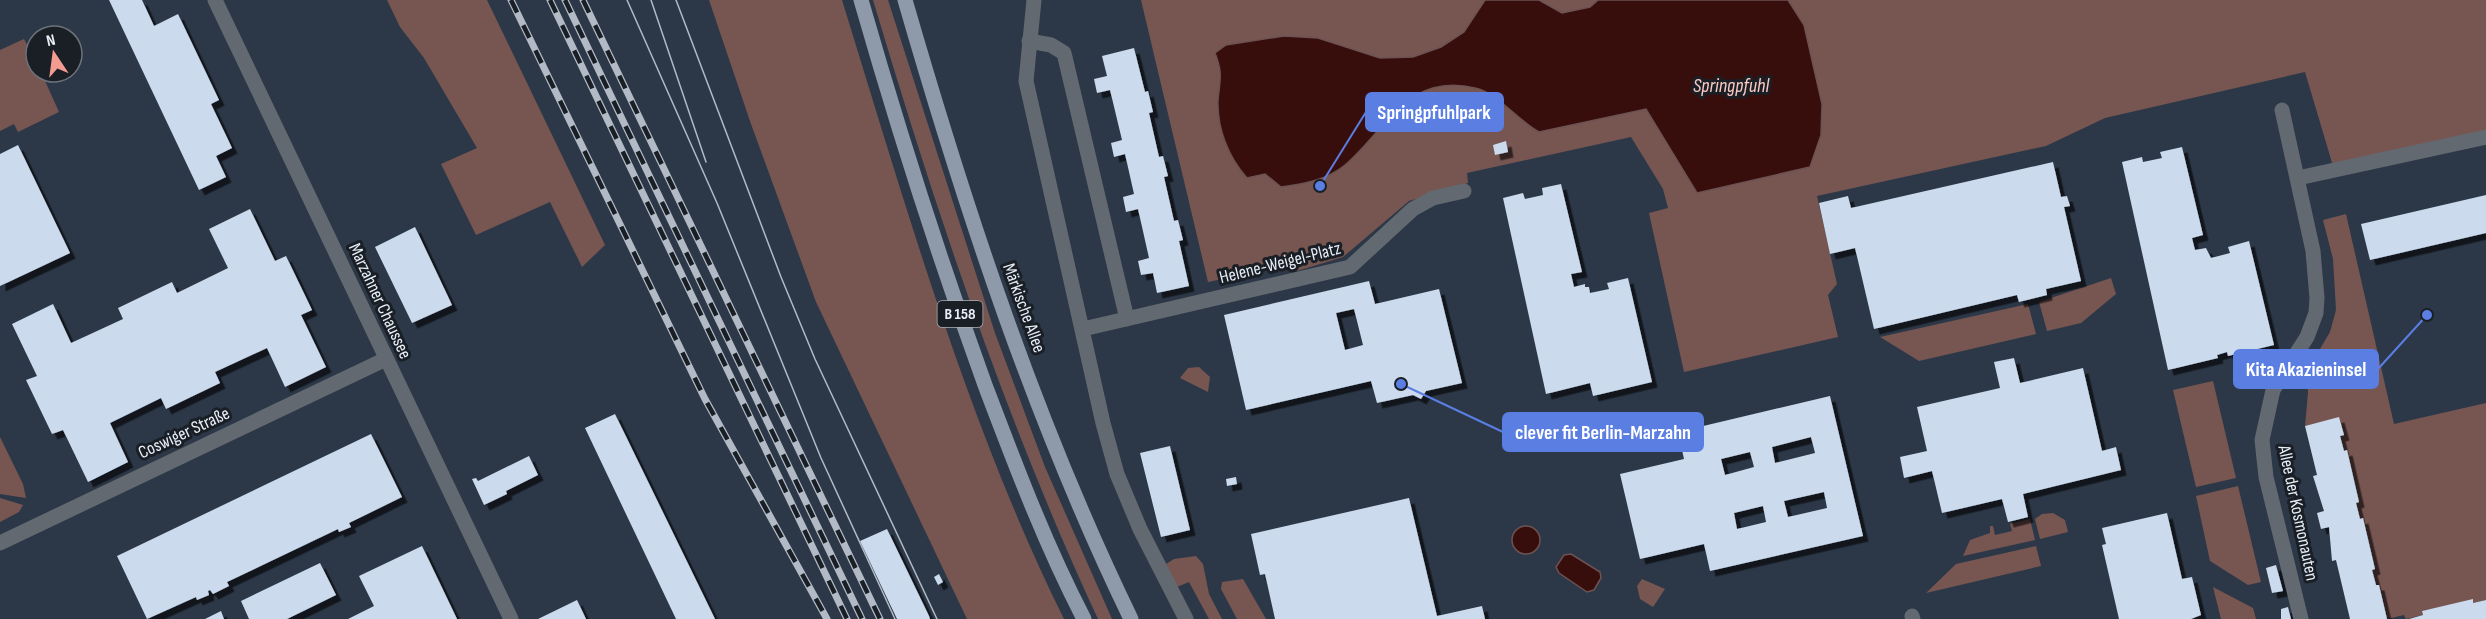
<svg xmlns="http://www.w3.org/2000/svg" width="2486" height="619" font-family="'Sofia Sans Condensed',sans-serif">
<defs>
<filter id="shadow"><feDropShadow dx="5.5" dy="5.5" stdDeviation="0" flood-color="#0009"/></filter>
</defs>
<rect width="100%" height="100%" fill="#2c3847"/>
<!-- green -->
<path fill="#775652" d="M 387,0 L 487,0 L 605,245 L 582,267 L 550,202 L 476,235 L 441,164 L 477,148 L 424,58 L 400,27 Z
M 709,0 L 842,0 C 906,207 968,425 1064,619 L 967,619 L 816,302 L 751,124 Z
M 873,0 L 888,0 L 995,333 L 1045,467 L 1112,619 L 1098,619 C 1005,419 936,211 873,0 Z
M 1141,0 L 2486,0 L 2486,130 L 2333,166 L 2305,72 L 2105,118 L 2046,146 L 1817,196 L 1837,284 L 1828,295 L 1838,337 L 1684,372 L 1649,213 L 1668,208 L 1663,189 L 1631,137 L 1467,173 L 1468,183 L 1409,201 L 1343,257 L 1297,271 L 1295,264 L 1208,282 Z
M 24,39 L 36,62 L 36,72 L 41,72 L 59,112 L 18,132 L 14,124 L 0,131 L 0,50 Z
M 2346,214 L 2394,424 L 2486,403 L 2486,600 L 2473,603 L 2473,600 L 2422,611 L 2423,615 L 2406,619 L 2404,615 L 2387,619 L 2379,585 L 2376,585 L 2372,570 L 2375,569 L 2363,519 L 2360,519 L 2356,503 L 2359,502 L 2347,451 L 2344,451 L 2340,436 L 2343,435 L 2339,418 L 2305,426 L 2308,393 L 2307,371 L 2330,332 L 2336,310 L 2333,259 L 2323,220 Z
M 2111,278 L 2116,294 L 2081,323 L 2047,331 L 2039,302 Z
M 2028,304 L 2036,334 L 1919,361 L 1880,337 Z
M 1199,367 L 1210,377 L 1208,392 L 1180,378 L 1188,368 Z
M 2213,381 L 2236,478 L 2196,487 L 2173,390 Z
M 0,437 L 23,484 L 26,498 L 0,494 Z
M 2238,486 L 2261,582 L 2248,585 L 2210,561 L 2196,496 Z
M 0,498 L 23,505 L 19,512 L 0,522 Z
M 2053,513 L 2065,520 L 2068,532 L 2040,539 L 2035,519 L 2042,514 Z
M 2030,519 L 2035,540 L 1963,556 L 1970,540 L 1990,533 L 1990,526 L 1993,526 L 1995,535 L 2012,531 L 2010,524 Z
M 2036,546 L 2041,566 L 1926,593 L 1956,564 Z
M 1196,556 L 1203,564 L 1209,594 L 1222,619 L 1209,619 L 1189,582 L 1177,587 L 1166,564 L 1174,559 Z
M 1243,579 L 1266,619 L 1237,619 L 1221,589 L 1222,582 Z
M 1642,579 L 1665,589 L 1653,607 L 1640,599 L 1637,586 Z
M 2213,587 L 2253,608 L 2256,619 L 2221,619 Z"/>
<!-- water -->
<path fill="#380e0c" stroke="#6d5253" stroke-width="1.5" d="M 1485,0 L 1539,0 L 1562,13 L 1590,7 L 1598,0 L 1788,0 L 1804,25 L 1822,104 L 1821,135 L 1810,167 L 1697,193 L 1646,109 L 1539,132 C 1517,120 1498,93 1475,88 C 1407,72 1387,129 1345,165 C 1327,180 1304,184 1281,187 L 1265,174 L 1247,178 C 1228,157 1217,128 1218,100 C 1220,79 1223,73 1215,53 L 1226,45 L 1284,36 L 1318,38 L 1380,58 L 1413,57 L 1441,47 L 1464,32 Z
M1512 540a14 14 0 1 1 28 0a14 14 0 1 1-28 0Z
M 1571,554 L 1600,572 L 1601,578 L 1594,590 L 1587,592 L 1559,573 L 1556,567 L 1564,555 Z"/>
<!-- building -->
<path fill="#cbdaed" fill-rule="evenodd" filter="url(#shadow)" d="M 109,0 L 142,0 L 154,26 L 178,14 L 219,100 L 211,104 L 232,148 L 216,156 L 226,177 L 199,190 Z
M 1134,48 L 1145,92 L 1148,91 L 1153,112 L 1149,113 L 1159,157 L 1163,156 L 1168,176 L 1164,177 L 1174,221 L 1178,220 L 1183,240 L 1179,241 L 1189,286 L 1157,293 L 1153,273 L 1141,275 L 1138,261 L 1149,258 L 1138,209 L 1126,212 L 1123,197 L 1134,194 L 1125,154 L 1114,157 L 1111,143 L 1122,140 L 1110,90 L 1097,93 L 1094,79 L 1107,76 L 1102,56 Z
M 1506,141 L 1508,152 L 1495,155 L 1493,145 Z
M 18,145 L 70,253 L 0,286 L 0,154 Z
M 2182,147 L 2203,235 L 2192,238 L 2195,250 L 2206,248 L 2211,258 L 2230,253 L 2228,247 L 2249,241 L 2274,345 L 2228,356 L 2227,352 L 2217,355 L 2218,358 L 2168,370 L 2122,162 L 2142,157 L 2143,162 L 2162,158 L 2160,152 Z
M 2053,162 L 2061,197 L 2067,196 L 2070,206 L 2064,207 L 2081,281 L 2046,289 L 2047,295 L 2019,302 L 2017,295 L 1874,329 L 1855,248 L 1830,254 L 1819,203 L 1848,196 L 1851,208 Z
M 1561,184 L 1582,272 L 1571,274 L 1574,287 L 1585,284 L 1585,287 L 1589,287 L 1590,293 L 1609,289 L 1607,283 L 1628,278 L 1652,382 L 1593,396 L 1590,383 L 1546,394 L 1503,198 L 1523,193 L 1525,199 L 1543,195 L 1542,188 Z
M 2486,195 L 2486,233 L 2370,260 L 2361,224 Z
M 250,209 L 275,261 L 286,256 L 312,310 L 301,315 L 326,367 L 285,387 L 267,348 L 215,372 L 220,383 L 166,409 L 161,398 L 110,423 L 128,462 L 88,482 L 63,430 L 52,434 L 26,380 L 37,376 L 12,324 L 53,304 L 71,343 L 123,319 L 118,308 L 147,294 L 172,282 L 177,293 L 228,268 L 209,229 Z
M 415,227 L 452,305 L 412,323 L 375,247 Z
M 1369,281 L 1375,304 L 1439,289 L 1462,383 L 1426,391 L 1421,399 L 1413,395 L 1377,403 L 1371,381 L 1246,410 L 1224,315 ZM 1354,309 L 1363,345 L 1345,350 L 1336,313 Z
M 2014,358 L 2020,383 L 2083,368 L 2102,451 L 2116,447 L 2121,470 L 2023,494 L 2028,517 L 2008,522 L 2002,499 L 1942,513 L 1932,471 L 1904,478 L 1900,457 L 1927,451 L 1917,407 L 2000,388 L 1994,362 Z
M 1830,396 L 1863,536 L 1710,571 L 1704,544 L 1640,559 L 1620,474 L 1684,459 L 1678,432 ZM 1811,437 L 1815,453 L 1775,463 L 1772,447 ZM 1750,452 L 1754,467 L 1725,475 L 1721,459 ZM 1824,492 L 1827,508 L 1788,517 L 1784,501 ZM 1763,506 L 1766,522 L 1737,529 L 1734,513 Z
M 615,414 L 715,619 L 676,619 L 585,428 Z
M 2339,417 L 2344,435 L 2340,436 L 2344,451 L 2347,450 L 2359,502 L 2356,503 L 2360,519 L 2363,518 L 2375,569 L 2372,570 L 2376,585 L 2379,585 L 2387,619 L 2350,619 L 2336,560 L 2332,561 L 2329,527 L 2321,529 L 2317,513 L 2324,511 L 2313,476 L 2317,475 L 2305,426 Z
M 371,434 L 402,497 L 349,523 L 351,527 L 339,532 L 338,529 L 227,582 L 229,586 L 213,594 L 210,590 L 208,591 L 209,595 L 197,600 L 196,597 L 147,619 L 117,556 Z
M 1170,446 L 1190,530 L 1161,537 L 1140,453 Z
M 529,456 L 538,475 L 506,491 L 507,494 L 484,505 L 472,479 L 476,478 L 478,481 Z
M 1236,477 L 1237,484 L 1227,486 L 1226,479 Z
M 1409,498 L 1437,616 L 1482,606 L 1485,619 L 1275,619 L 1265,574 L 1260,575 L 1251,534 Z
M 2167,513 L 2182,579 L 2192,577 L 2201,615 L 2191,619 L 2119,619 L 2102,545 L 2106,544 L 2102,528 Z
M 887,529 L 929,616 L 930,619 L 897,619 L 860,541 Z
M 422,546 L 457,619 L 348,619 L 374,606 L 359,576 Z
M 320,563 L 336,595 L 287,619 L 249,619 L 241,601 Z
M 2276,565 L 2283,591 L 2272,593 L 2266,568 Z
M 939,574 L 943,582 L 938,585 L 934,577 Z
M 2473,599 L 2473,603 L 2486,600 L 2486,619 L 2409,619 L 2423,615 L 2422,611 Z
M 577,600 L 586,619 L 538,619 Z
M 2288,607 L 2291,619 L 2281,619 L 2281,609 Z
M 221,611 L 224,619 L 205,619 Z"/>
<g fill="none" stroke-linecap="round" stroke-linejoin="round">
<!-- minor -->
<path stroke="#636971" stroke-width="15" d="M 215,0 L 511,619
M 1034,0 L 1026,81 L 1103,423 L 1117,474 L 1140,529 L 1186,619
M 1029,41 L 1051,45 L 1064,53 L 1127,319
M 2282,110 L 2313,251 L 2317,298 L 2316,313 L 2307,337 L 2273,390 L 2262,440 L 2266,477 L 2301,619
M 2298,178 L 2486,137
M 1083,329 L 1350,267 L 1413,209 L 1433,198 L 1464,191
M 0,543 L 386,359
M 1912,616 L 1913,619"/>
<!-- primary -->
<path stroke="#8e9aa9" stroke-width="15" d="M 861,0 C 898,129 939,258 985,385 C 1015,464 1045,544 1084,619
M 905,0 C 966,211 1035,421 1131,619"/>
<!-- tram -->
<path stroke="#b2bac6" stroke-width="1.5" d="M 627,0 L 717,203 L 821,458 L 895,619
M 651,0 L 706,162
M 676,0 L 781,277 L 815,359 L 937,619"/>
<!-- rail casing -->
<g stroke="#b2bac6" stroke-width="7">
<path id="rail" d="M 511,0 L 705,399 L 827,619
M 550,0 L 847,619
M 565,0 L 862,619
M 583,0 L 880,619"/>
</g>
<!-- rail -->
<use href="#rail" stroke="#191f25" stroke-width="4.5" stroke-dasharray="14" stroke-linecap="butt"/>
</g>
<g text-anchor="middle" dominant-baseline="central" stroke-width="6" stroke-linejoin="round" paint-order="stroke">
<!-- shield labels -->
<rect fill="#191f25" stroke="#aab1b9" stroke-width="1.5" x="937.5" y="301" width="45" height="26" rx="4.5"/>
<g font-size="16" font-weight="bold" fill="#e8eff9">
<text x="960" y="314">B 158</text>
</g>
<!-- street labels -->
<g font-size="18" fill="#e8eff9" stroke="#191f25">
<text transform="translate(1280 263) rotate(-14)">Helene-Weigel-Platz</text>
<text transform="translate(380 301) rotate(65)">Marzahner Chaussee</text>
<text transform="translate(1024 308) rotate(70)">Märkische Allee</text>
<text transform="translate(184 433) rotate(-25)">Coswiger Straße</text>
<text transform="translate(2298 513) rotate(78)">Allee der Kosmonauten</text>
</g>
<!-- water labels -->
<g font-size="20" font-style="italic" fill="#fccac3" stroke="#191f25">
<text x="1731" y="86">Springpfuhl</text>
</g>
</g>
<!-- callouts -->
<path fill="none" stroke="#5a7ee2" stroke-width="2" d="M1320 186L1366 112M2427 315L2378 369M1401 384L1503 432"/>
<g fill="#5a7ee2" stroke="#191f25" stroke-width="2">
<circle cx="1320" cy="186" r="6"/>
<circle cx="2427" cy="315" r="6"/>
<circle cx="1401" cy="384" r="6"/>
</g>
<g fill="#5a7ee2" stroke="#5a7ee2" stroke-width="2">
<rect x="1366" y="93" width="137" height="38" rx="6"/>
<rect x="2234" y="350" width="144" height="38" rx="6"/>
<rect x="1503" y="413" width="200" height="38" rx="6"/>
</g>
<g font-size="20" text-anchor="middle" font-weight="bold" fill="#fff">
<text x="1434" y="119">Springpfuhlpark</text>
<text x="2306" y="376">Kita Akazieninsel</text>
<text x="1603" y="439">clever fit Berlin-Marzahn</text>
</g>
<!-- north arrow -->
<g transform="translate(54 54) rotate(347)"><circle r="28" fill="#191f25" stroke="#6c727a" stroke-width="1.5"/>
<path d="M0-4.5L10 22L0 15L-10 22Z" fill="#f59c92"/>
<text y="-9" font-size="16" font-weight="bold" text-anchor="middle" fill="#e8eff9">N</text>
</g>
</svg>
